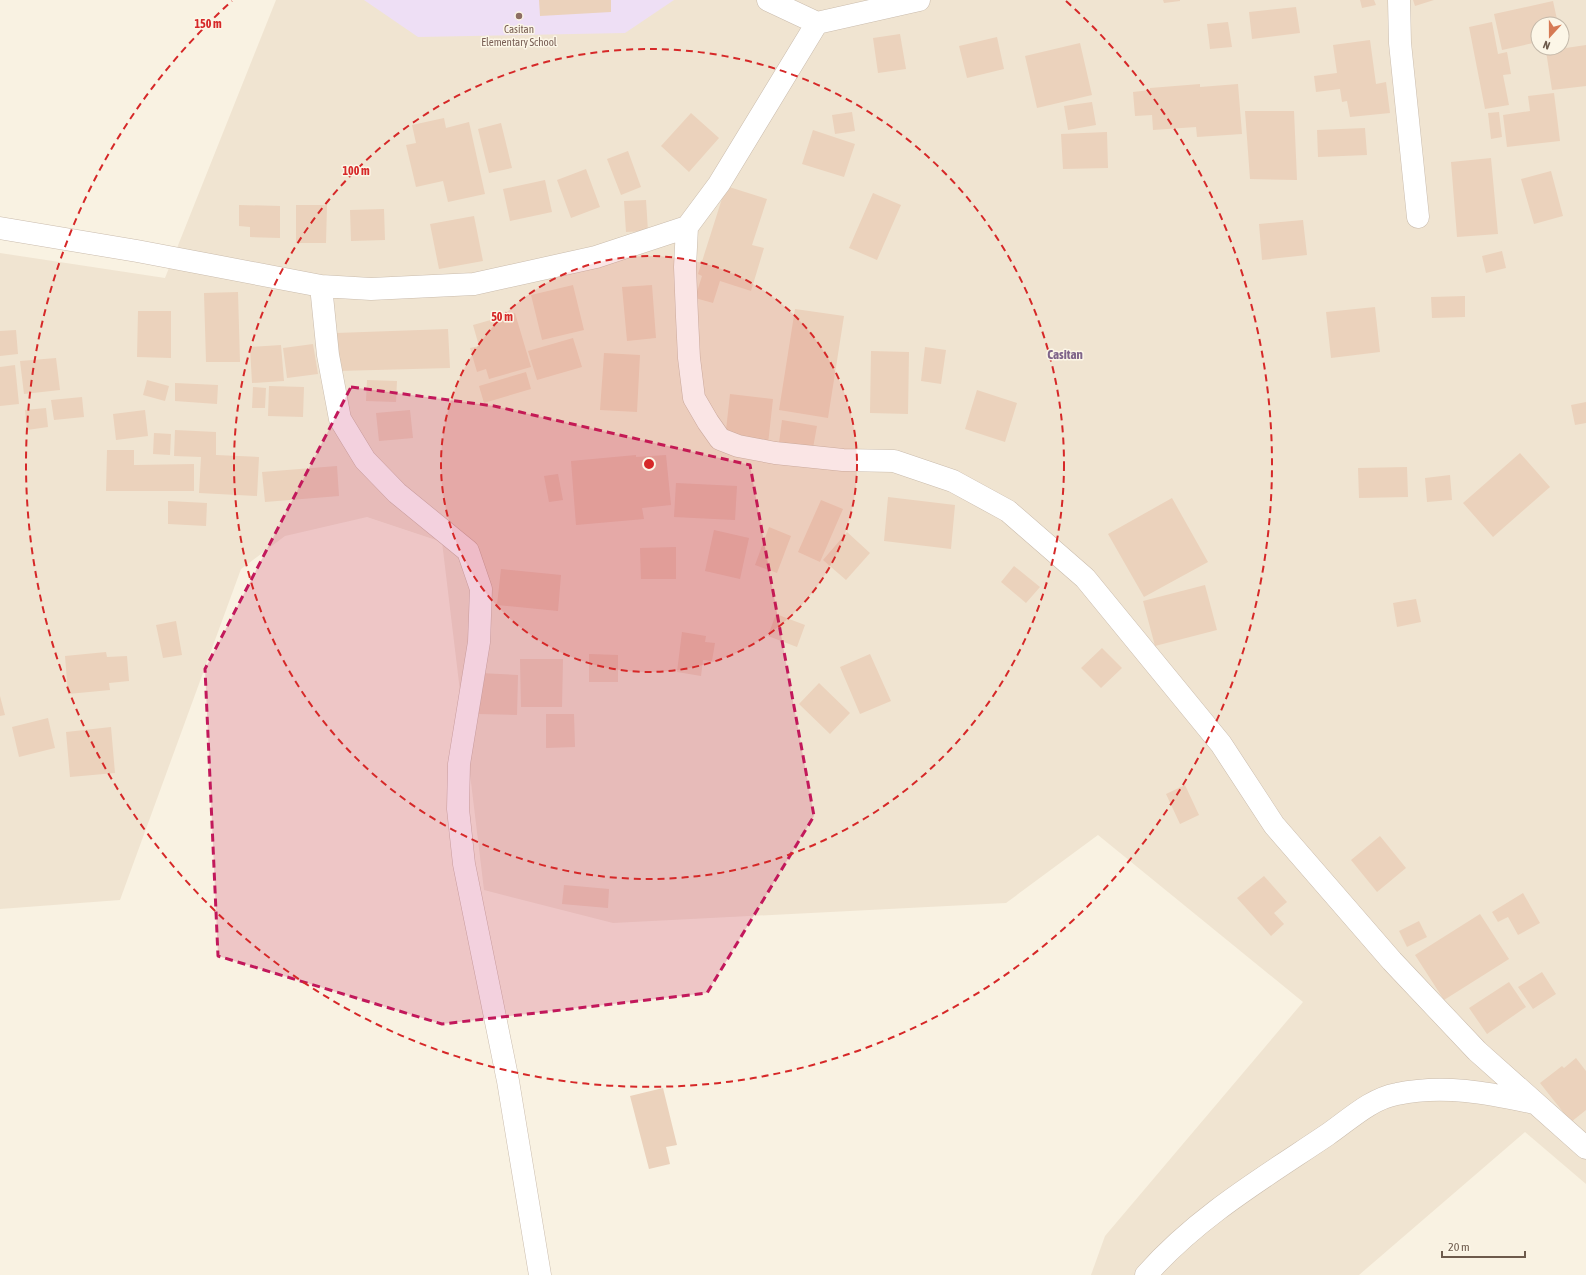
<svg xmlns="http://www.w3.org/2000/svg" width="1586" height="1275" font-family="'Asap Condensed',sans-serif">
<rect width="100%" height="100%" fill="#f9f2e2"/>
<!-- residential -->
<path fill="#f0e4d1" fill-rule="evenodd" d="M 276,0 L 1586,0 L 1586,1184 L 1525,1132 L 1359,1275 L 1091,1275 L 1105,1236 L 1303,1002 L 1098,835 L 1006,903 L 613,923 L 484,890 L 442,542 L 367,517 L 285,536 L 241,569 L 120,900 L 0,909 L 0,253 L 165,278 ZM 1538,24 L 1562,24 L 1562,48 L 1538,48 Z"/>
<!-- education -->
<path fill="#eedff5" d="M 364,0 L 674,0 L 625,33 L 418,37 Z"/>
<!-- building -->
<path fill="#ebd2bc" d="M 539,0 L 611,0 L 611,12 L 540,16 Z
M 1163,0 L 1180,0 L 1180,1 L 1164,3 Z
M 1360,0 L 1374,0 L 1376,5 L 1362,8 Z
M 1413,0 L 1434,0 L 1415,6 Z
M 1553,1 L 1558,24 L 1538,24 L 1538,42 L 1502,50 L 1494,14 Z
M 1296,7 L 1300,33 L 1252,39 L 1249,12 Z
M 1228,22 L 1232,47 L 1210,49 L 1207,24 Z
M 1492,22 L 1498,54 L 1507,52 L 1511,74 L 1503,75 L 1509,105 L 1485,109 L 1469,27 Z
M 900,34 L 906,69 L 878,73 L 873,38 Z
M 997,37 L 1004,69 L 967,78 L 959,46 Z
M 1370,40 L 1376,84 L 1386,82 L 1390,113 L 1350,117 L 1347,101 L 1342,102 L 1340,89 L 1316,92 L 1314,76 L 1337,73 L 1333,45 Z
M 1080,43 L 1092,95 L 1037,108 L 1025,56 Z
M 1586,45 L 1586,86 L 1552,90 L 1546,51 Z
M 1200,84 L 1200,87 L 1238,84 L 1242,134 L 1197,137 L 1196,127 L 1153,130 L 1152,115 L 1135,116 L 1133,92 L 1150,90 L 1150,88 Z
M 1554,93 L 1560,141 L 1507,147 L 1503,115 L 1530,111 L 1528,96 Z
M 1092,102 L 1096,125 L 1068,130 L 1064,106 Z
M 1245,111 L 1294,111 L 1297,180 L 1250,179 Z
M 852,112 L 855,131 L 835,134 L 832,115 Z
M 1499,112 L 1502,137 L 1491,139 L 1488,113 Z
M 691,113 L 719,138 L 689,172 L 661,146 Z
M 444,118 L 446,128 L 469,122 L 485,194 L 448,202 L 443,181 L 416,187 L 406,145 L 416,143 L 412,125 Z
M 501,123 L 512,168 L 489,173 L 478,129 Z
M 1365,128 L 1367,155 L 1318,157 L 1317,130 Z
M 813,130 L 855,144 L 844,177 L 802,164 Z
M 1107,132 L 1108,168 L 1063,169 L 1061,134 Z
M 628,151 L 641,187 L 621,195 L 607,159 Z
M 1491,158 L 1498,234 L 1457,237 L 1451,162 Z
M 586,169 L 600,207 L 571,218 L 557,180 Z
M 1551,171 L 1563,216 L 1534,224 L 1521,179 Z
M 545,180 L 552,212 L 510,221 L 503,189 Z
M 726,186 L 767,199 L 752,245 L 764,248 L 751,291 L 720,281 L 713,303 L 695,298 L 702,276 L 698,274 Z
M 873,193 L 901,205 L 877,260 L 849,248 Z
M 646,200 L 648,231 L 626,232 L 624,201 Z
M 239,205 L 280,206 L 280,238 L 250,237 L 250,227 L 239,226 Z
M 296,205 L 327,205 L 326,243 L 296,243 Z
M 384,209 L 385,240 L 351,241 L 350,210 Z
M 474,216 L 483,261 L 439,269 L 430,224 Z
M 1303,220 L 1307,255 L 1262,260 L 1259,224 Z
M 1502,251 L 1506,268 L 1486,273 L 1482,256 Z
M 573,285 L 584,330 L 542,340 L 531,295 Z
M 652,285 L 656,338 L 627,341 L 622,287 Z
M 238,292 L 240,362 L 206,362 L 204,293 Z
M 1465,296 L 1465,317 L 1432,318 L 1431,297 Z
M 1375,307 L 1380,352 L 1331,358 L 1326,312 Z
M 795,309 L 844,316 L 828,418 L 779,410 Z
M 138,311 L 171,311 L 171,358 L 137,357 Z
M 515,313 L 531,367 L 489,379 L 486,369 L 477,372 L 470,348 L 479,346 L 473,325 Z
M 448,329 L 450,368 L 338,371 L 336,333 Z
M 16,330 L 18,354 L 0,356 L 0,331 Z
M 573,338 L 582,367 L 537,380 L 528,351 Z
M 313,344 L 318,374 L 287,378 L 283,348 Z
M 281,345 L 284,381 L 252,383 L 250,347 Z
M 925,347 L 946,350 L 941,384 L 921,381 Z
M 871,351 L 909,352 L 908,414 L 870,413 Z
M 604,353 L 640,355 L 637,412 L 600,410 Z
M 56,358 L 60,390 L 24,394 L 20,361 Z
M 15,365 L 19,404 L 0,406 L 0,367 Z
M 526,372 L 531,389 L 484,403 L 479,386 Z
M 147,380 L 169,386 L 165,401 L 143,395 Z
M 367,380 L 397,381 L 396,402 L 366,401 Z
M 175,383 L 218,385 L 217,404 L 175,401 Z
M 269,386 L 304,387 L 303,417 L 268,416 Z
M 253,387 L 266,388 L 265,408 L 252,408 Z
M 977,390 L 1017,403 L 1005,442 L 965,429 Z
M 730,394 L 773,399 L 768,444 L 725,439 Z
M 82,397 L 84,417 L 54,420 L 51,400 Z
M 1586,402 L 1586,423 L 1575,425 L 1571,405 Z
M 46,408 L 48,427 L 27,430 L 25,410 Z
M 145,410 L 148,436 L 116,440 L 113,414 Z
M 410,410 L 413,438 L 379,441 L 376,413 Z
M 782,420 L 817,426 L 813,448 L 779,443 Z
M 175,430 L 216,432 L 216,455 L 259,457 L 257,496 L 199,493 L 201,457 L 174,456 Z
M 154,433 L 171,434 L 170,455 L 153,454 Z
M 107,450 L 134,450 L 134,465 L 194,464 L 194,491 L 106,491 Z
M 1520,453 L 1550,487 L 1493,537 L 1463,503 Z
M 636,455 L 636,457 L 666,455 L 671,505 L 642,508 L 644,519 L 576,525 L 571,461 Z
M 337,466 L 339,496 L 265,502 L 262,472 Z
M 1407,467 L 1408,497 L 1359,498 L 1358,468 Z
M 558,474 L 563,500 L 549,502 L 544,476 Z
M 1450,475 L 1452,500 L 1427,502 L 1425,478 Z
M 676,483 L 737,486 L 735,520 L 674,517 Z
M 888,497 L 955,505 L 951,549 L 884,541 Z
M 1172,498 L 1208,562 L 1144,597 L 1108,534 Z
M 821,500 L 843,509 L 820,562 L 798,552 Z
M 168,501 L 207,503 L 206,526 L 168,524 Z
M 769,527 L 791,536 L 777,573 L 755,565 Z
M 714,530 L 749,538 L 740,579 L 705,571 Z
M 847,532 L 870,553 L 846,580 L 823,560 Z
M 676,547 L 676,579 L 641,579 L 640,548 Z
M 1014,566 L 1040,587 L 1026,603 L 1001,582 Z
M 501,569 L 561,575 L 558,611 L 497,605 Z
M 1205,585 L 1217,630 L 1155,646 L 1143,601 Z
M 1416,599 L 1421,622 L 1397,627 L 1393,603 Z
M 776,614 L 805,625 L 797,647 L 768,636 Z
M 176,621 L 182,655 L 163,658 L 156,625 Z
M 682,632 L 706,636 L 705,642 L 715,643 L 712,661 L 703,660 L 701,676 L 677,672 Z
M 1102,648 L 1122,668 L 1101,688 L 1081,668 Z
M 106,652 L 107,657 L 127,656 L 129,681 L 109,683 L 110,690 L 68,694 L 65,656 Z
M 589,654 L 618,655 L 618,682 L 589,682 Z
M 870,654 L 891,701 L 860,714 L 840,667 Z
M 520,659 L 563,659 L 562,707 L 521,707 Z
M 479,673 L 518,675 L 517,715 L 478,714 Z
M 819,683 L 850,713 L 830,734 L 799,704 Z
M 0,696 L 5,715 L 0,716 Z
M 546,714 L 574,714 L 575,747 L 546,748 Z
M 48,718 L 55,748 L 19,757 L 12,727 Z
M 111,727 L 115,773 L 70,777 L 66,732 Z
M 1185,785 L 1199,815 L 1180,824 L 1166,794 Z
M 1380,836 L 1406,868 L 1377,892 L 1351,860 Z
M 1264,876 L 1287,902 L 1274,913 L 1284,924 L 1271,936 L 1237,898 Z
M 564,885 L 609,889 L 608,908 L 562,904 Z
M 1523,893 L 1540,923 L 1518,935 L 1508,917 L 1498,922 L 1492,912 Z
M 1480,914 L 1509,959 L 1444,1000 L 1415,955 Z
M 1419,921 L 1427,937 L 1407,947 L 1399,931 Z
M 1542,972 L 1556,994 L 1533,1009 L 1518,987 Z
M 1509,982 L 1526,1007 L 1487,1034 L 1469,1008 Z
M 1576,1058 L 1586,1071 L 1586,1110 L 1571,1122 L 1540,1083 L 1562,1066 L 1564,1068 Z
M 663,1088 L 677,1145 L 666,1147 L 670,1164 L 649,1169 L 630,1096 Z"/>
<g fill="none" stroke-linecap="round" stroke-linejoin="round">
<!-- minor casing -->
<g stroke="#cabcad" stroke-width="23">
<path id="minor" d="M 768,0 L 817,23 L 919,0
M 1399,0 L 1400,43 L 1418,217
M 687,227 L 719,184 L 817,23
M 0,228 L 137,251 L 321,286 L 371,289 L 474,284 L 596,257 L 687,227 L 685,267 L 687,317 L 689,358 L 694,398 L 708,422 L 720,439 L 738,446 L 775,453 L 843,460 L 894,461 L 953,481 L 1008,511 L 1085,578 L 1221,744 L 1274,825 L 1392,961 L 1477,1051 L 1586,1148
M 321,286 L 328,355 L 340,419 L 365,460 L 397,493 L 468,551 L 481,589 L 479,642 L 459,764 L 458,809 L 464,864 L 508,1081 L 540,1275
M 1146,1275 C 1197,1217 1263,1178 1327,1135 C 1349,1120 1370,1099 1397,1094 C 1443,1084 1489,1093 1534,1103"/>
</g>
<!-- minor -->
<use href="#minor" stroke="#fff" stroke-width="22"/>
</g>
<!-- marked area -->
<path fill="#c2185b" fill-opacity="0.2" stroke="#c2185b" stroke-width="3" stroke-dasharray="8 5" stroke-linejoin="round" d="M 351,387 L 494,406 L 750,465 L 814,816 L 707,993 L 442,1024 L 218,956 L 205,669 Z"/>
<!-- distance rings -->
<circle cx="649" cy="464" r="208" fill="#d62828" fill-opacity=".12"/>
<g fill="none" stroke="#d62828" stroke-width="2" stroke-dasharray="7 5">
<circle cx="649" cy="464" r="208"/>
<circle cx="649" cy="464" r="415"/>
<path d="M1066 1A623 623 0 1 1 232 1"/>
</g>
<!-- markers -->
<circle fill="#8d6e63" stroke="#fcf6e7" stroke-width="1.5" cx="519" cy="16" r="4"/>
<g text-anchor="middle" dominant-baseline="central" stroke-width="3" stroke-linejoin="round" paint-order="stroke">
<!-- education labels -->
<g font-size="11" fill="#785e54" stroke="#fcf6e7">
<text x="519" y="29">Casitan<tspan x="519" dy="13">Elementary School</tspan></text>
</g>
<!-- quarter labels -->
<g font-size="13" font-weight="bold" fill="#7f648a" stroke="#fcf6e7">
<text x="1065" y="354">Casitan</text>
</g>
</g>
<circle cx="649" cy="464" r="6" fill="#d62828" stroke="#fcf6e7" stroke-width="2"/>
<g font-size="12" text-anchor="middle" font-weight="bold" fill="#d62828" stroke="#fcf6e7" stroke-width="3" stroke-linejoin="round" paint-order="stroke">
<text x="208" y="28">150 m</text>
<text x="356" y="175">100 m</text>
<text x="502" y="321">50 m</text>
</g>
<!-- north arrow -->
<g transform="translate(1550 36) rotate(201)"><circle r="19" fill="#fcf6e7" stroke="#c3b8a9"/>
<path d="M0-3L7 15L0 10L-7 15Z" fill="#d67a54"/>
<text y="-6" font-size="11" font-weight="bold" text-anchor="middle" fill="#6d5a4b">N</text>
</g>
<!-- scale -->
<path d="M1442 1251v6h83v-6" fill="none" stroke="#6d5a4b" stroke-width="2"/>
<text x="1448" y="1251" font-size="12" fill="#6d5a4b" stroke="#fcf6e7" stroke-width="3" paint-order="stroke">20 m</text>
</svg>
